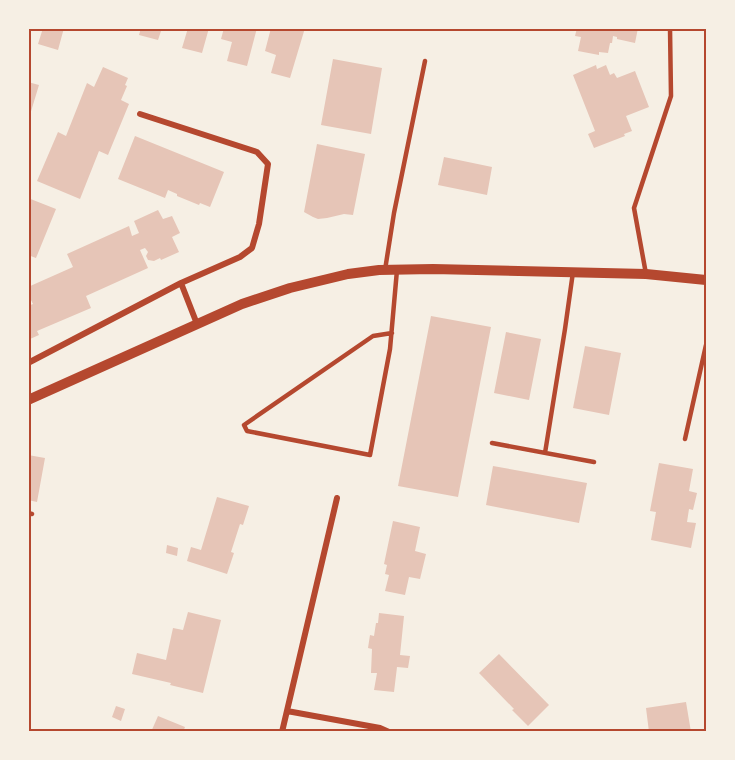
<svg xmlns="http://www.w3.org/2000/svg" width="735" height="760" font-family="Inter,sans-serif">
<rect width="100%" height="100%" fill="#f6efe4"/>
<!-- building -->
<path fill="#e6c5b7" d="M 43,28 L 64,28 L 58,50 L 38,44 Z
M 141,28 L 162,28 L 158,40 L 139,35 Z
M 188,28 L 209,28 L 202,53 L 182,48 Z
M 224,28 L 257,28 L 247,66 L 227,61 L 232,42 L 221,39 Z
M 271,28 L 305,28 L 290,78 L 271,73 L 276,55 L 265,51 Z
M 577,28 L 638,28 L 635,43 L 617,39 L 617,37 L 613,36 L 612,43 L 610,43 L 608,53 L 599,52 L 599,55 L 578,51 L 581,37 L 575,36 Z
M 333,59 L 382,68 L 371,134 L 321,125 Z
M 596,65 L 597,69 L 606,65 L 610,75 L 614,73 L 617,78 L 635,71 L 649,107 L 626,116 L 632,131 L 624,134 L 625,136 L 594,148 L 588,134 L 595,131 L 573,75 Z
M 103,67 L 128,78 L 125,85 L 127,86 L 121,100 L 129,104 L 108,155 L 99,151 L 80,199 L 37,181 L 58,132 L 66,136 L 87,83 L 94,87 Z
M 28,82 L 39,85 L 29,118 L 28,118 Z
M 135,136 L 224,172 L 210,207 L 200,203 L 199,205 L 177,196 L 177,194 L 168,190 L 165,198 L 118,179 Z
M 317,144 L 365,154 L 353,215 L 344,214 L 327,218 L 318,219 L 313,217 L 304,212 Z
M 444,157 L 492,167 L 487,195 L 438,185 Z
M 28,198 L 56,209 L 36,258 L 28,255 Z
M 158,210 L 163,219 L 172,216 L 180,233 L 172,237 L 179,252 L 161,260 L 160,258 L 154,261 L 148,260 L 146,256 L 148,252 L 145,248 L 140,250 L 148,268 L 86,296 L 91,308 L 37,331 L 39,335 L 30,339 L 28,336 L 28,306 L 33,304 L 28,294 L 28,287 L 73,267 L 67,254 L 129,226 L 132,236 L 139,233 L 134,221 Z
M 431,316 L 491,327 L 458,497 L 398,486 Z
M 506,332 L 541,339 L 529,400 L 494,393 Z
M 585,346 L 621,353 L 609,415 L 573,408 Z
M 28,455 L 45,458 L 37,502 L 28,500 Z
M 659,463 L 693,469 L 689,491 L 697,493 L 693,510 L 689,509 L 687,522 L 696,523 L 691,548 L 651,540 L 656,512 L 650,511 Z
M 493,466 L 587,483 L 579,523 L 486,505 Z
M 217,497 L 249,506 L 243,525 L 240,524 L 231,552 L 234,553 L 227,574 L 187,561 L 191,547 L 201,550 Z
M 393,521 L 420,527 L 415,551 L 426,554 L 420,579 L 409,577 L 405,595 L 385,591 L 389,575 L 385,574 L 387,565 L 384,564 Z
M 167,545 L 178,548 L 177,556 L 166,553 Z
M 188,612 L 221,620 L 203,693 L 170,685 L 171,683 L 132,674 L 137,653 L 166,660 L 173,628 L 183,630 Z
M 379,613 L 404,616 L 400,655 L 410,656 L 408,668 L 397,667 L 394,692 L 374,690 L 377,673 L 371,673 L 372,649 L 368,648 L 370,635 L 374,636 L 376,623 L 378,623 Z
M 499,654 L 549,705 L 528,726 L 512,710 L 514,709 L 479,673 Z
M 686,702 L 691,732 L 649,732 L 646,708 Z
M 116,706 L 125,709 L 121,721 L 112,717 Z
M 158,716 L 185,727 L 183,732 L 151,732 Z"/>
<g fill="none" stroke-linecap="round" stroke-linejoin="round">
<!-- service -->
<path stroke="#b5482f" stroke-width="4.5" d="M 385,270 L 394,213 L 425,61
M 646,274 L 634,208 L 671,96 L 670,28
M 392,333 L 373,336 L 244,425 L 247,431 L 370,455 L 390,349 L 397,270
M 685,439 L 706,345
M 492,443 L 594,462
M 545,453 L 565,329 L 573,272
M 28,513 L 32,514"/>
<!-- minor -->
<path stroke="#b5482f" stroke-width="6" d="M 181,283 L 197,324
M 28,363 L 181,283 L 240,257 L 252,248 L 259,224 L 268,164 L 257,152 L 140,114
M 287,711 L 380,728 L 389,732
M 282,732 L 337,498"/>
<!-- tertiary -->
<path stroke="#b5482f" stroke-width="10" d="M 28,400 L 242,304 L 290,288 L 348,274 L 379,270 L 433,269 L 646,274 L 706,280"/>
</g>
<!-- border -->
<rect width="735" height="760" fill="none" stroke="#f6efe4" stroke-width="60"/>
<rect x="30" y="30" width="675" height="700" fill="none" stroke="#b5482f" stroke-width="2"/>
</svg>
